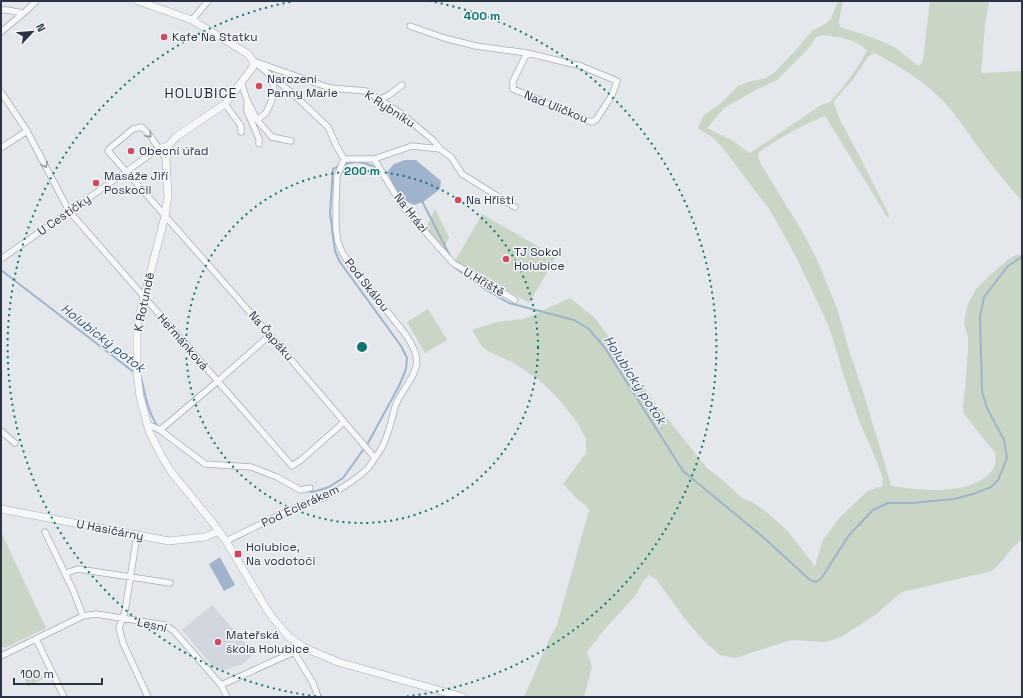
<svg xmlns="http://www.w3.org/2000/svg" width="1023" height="698" font-family="'Space Grotesk',sans-serif">
<rect width="100%" height="100%" fill="#e4e7ec"/>
<!-- built -->
<path fill="#d2d6de" d="M 212,605 L 254,653 L 243,664 L 221,671 L 213,667 L 182,630 Z"/>
<!-- green -->
<path fill="#c9d6c5" fill-rule="evenodd" d="M 838,1 L 843,1 L 839,21 L 840,27 C 858,33 877,38 894,47 C 903,53 910,60 919,66 L 921,64 L 923,59 L 930,1 L 989,1 L 985,26 L 981,73 L 1021,71 L 1022,88 L 1022,201 C 1006,183 990,163 976,144 C 966,130 956,115 944,102 C 924,81 900,66 874,53 L 868,57 L 854,78 L 834,101 L 834,103 L 840,120 L 860,157 L 888,213 L 889,217 L 888,218 L 825,116 C 802,125 780,138 759,152 L 758,157 L 761,164 L 802,231 L 817,260 L 826,281 L 838,311 L 849,350 L 863,392 L 880,447 L 891,486 C 920,490 964,496 988,475 C 995,469 997,462 995,453 L 964,414 L 963,406 L 965,389 L 968,349 L 968,338 L 964,323 L 966,311 L 968,304 L 976,289 L 991,274 L 1010,258 L 1016,255 L 1022,255 L 1022,540 L 1013,547 L 1002,561 L 992,571 L 902,592 L 875,615 L 841,637 L 825,642 L 791,640 L 735,658 L 720,655 L 706,643 L 685,619 L 656,579 L 649,575 L 644,580 L 635,596 L 604,630 L 587,652 L 592,667 L 584,697 L 524,697 L 549,640 L 557,625 L 589,510 L 585,505 L 574,496 L 563,484 L 586,453 L 586,439 L 577,422 L 558,398 L 540,381 L 514,363 L 490,352 L 482,347 L 472,330 L 496,322 L 524,319 L 570,298 L 596,319 L 652,399 L 706,467 L 726,483 L 743,499 L 752,502 L 765,511 L 786,529 L 815,566 L 823,540 L 840,517 L 868,491 L 882,486 L 883,479 L 877,462 L 860,423 L 844,377 L 832,336 L 825,318 L 796,257 L 770,210 L 756,192 L 723,148 L 713,138 L 698,128 L 704,115 L 720,104 L 738,86 L 748,82 L 766,78 L 774,73 L 794,52 L 812,31 L 825,24 L 831,19 ZM 823,35 C 836,36 859,40 867,51 L 857,68 L 844,86 L 830,102 L 821,105 L 750,153 L 742,148 L 735,142 L 707,128 L 724,108 L 756,90 L 777,80 L 809,48 L 816,37 Z
M 435,209 L 449,237 L 444,249 L 425,229 Z
M 482,214 L 556,257 L 529,303 L 455,261 Z
M 428,309 L 447,340 L 425,353 L 407,322 Z
M 1,532 L 46,628 L 5,648 L 1,646 Z
M 21,670 C 28,673 33,674 40,671 L 43,679 L 28,687 L 27,685 Z"/>
<!-- water -->
<path fill="#9fb4cc" d="M 405,160 L 416,160 L 441,181 L 440,189 L 423,202 L 414,205 C 398,199 394,186 387,172 L 394,164 Z
M 220,557 L 235,585 L 224,591 L 209,564 Z"/>
<g fill="none" stroke-linecap="round" stroke-linejoin="round">
<!-- stream -->
<path stroke="#9fb4cc" stroke-width="2" d="M 343,165 C 356,159 365,163 377,168
M 422,201 L 450,256
M 455,267 L 457,269 L 485,289 L 509,303 L 574,320 L 589,329 L 605,348 L 683,471 L 763,537 L 810,580 L 816,582 L 821,579 L 849,535 L 873,510 L 888,503 L 911,503 L 954,499 L 973,494 L 991,487 L 998,480 L 1007,458 L 1004,440 L 987,408 L 982,392 L 980,317 L 984,297 L 1008,266 L 1020,258 L 1022,257
M 1,270 L 135,373
M 140,376 L 141,377 C 145,394 148,414 159,428
M 307,491 L 313,492 L 329,487 L 343,478 L 368,443 L 399,386 L 406,369 L 407,358 L 401,346 L 340,262 L 335,251 L 330,213 L 333,169 L 339,166"/>
<!-- minor casing -->
<g stroke="#a9aeb7" stroke-width="7">
<path id="minor" d="M 1,10 L 7,10 L 23,13
M 192,20 L 208,1
M 410,26 L 444,38 L 476,46 L 527,53 L 581,66 L 617,81 L 612,95 L 596,120 L 592,122 L 513,89 L 513,81 L 527,53
M 1,32 L 26,11 L 36,1
M 253,61 L 330,88 L 366,91 L 402,114 L 434,141 L 440,149 L 451,157 L 462,174 L 515,207
M 258,65 L 292,93 L 328,127 L 337,147 L 344,159
M 241,82 L 247,100 L 257,120 L 272,137 L 291,141
M 1,92 L 27,131 L 69,211 L 292,466 L 301,460 L 344,422
M 379,100 L 389,95 L 402,85
M 247,103 L 247,111 L 259,139 L 259,144
M 225,104 L 241,126 L 241,132
M 257,120 L 266,113 L 271,102 L 274,92 L 273,82 L 269,75
M 1,148 L 27,131
M 166,159 L 151,137 L 142,127 L 133,129 L 109,149 L 108,151 L 270,335 L 375,458
M 344,159 L 374,159 L 412,146 L 440,149
M 374,159 L 403,207 L 453,263 L 515,300
M 1,259 L 127,171 L 159,148 L 169,145
M 147,424 L 160,430 L 205,464 L 251,467 L 277,477 L 300,490 L 310,488
M 160,430 L 218,381 L 270,335
M 1,431 L 15,443
M 45,532 L 73,590 L 83,616
M 137,535 L 125,611 L 119,628 L 123,643 L 148,697
M 226,541 C 249,530 272,518 295,508 C 302,504 310,503 318,500 C 333,494 358,479 369,467 C 373,461 377,455 381,449 C 387,439 390,426 393,415 C 394,410 395,405 398,400 C 413,373 427,366 406,335 L 349,263 L 342,252 L 338,242 L 336,229 L 336,202 L 337,176 L 344,159
M 66,573 L 78,569 L 170,583
M 36,639 L 64,697
M 294,652 L 313,683 L 318,697
M 1,656 L 83,616 L 96,614 L 165,625 L 174,631 L 221,685 L 227,697
M 221,685 L 294,652 L 296,642"/>
</g>
<!-- tertiary casing -->
<g stroke="#a9aeb7" stroke-width="8">
<path id="tertiary" d="M 138,1 L 192,20 L 248,54 L 253,61 L 253,67 L 225,104 L 176,137 L 169,145 L 166,159 L 168,196 L 165,216 L 141,309 L 137,326 L 137,372 L 140,397 L 144,412 L 149,431 L 162,457 L 172,473 L 213,523 L 226,541 L 266,608 L 272,617 L 289,637 L 305,648 L 338,662 L 463,697
M 1,509 L 169,541 L 205,537 L 219,531"/>
</g>
<!-- minor -->
<use href="#minor" stroke="#f7f8fa" stroke-width="5.5"/>
<!-- tertiary -->
<use href="#tertiary" stroke="#f7f8fa" stroke-width="7"/>
</g>
<!-- one-way arrows -->
<defs><path id="oneway-chevron" d="M-2-3.5L2.5 0L-2 3.5" fill="none" stroke-width="1.6" stroke-linecap="round" stroke-linejoin="round"/></defs>
<g stroke="#9196a0">
<use href="#oneway-chevron" transform="translate(149 135) rotate(49)"/>
<use href="#oneway-chevron" transform="translate(45 165) rotate(62)"/>
</g>
<!-- distance rings -->
<g fill="none" stroke="#0f766e" stroke-width="2" stroke-dasharray="2 4">
<circle cx="362" cy="347" r="176"/>
<path d="M322 697A352 352 0 0 1 295 1M429 1A352 352 0 0 1 402 697"/>
</g>
<!-- markers -->
<g fill="#d1495b" stroke="#f4f6f9" stroke-width="1.5">
<circle cx="164" cy="37" r="4"/>
<circle cx="259" cy="86" r="4"/>
<circle cx="131" cy="151" r="4"/>
<circle cx="96" cy="183" r="4"/>
<circle cx="458" cy="200" r="4"/>
<circle cx="506" cy="259" r="4"/>
<rect x="234" y="550" width="8" height="8" rx="2"/>
<circle cx="218" cy="642" r="4"/>
</g>
<g text-anchor="middle" dominant-baseline="central" stroke-width="3" stroke-linejoin="round" paint-order="stroke">
<!-- poi labels -->
<g font-size="12" fill="#2b3445" stroke="#f4f6f9" text-anchor="start">
<text x="172" y="37">Kafe Na Statku</text>
<text x="267" y="79">Narození<tspan x="267" dy="14">Panny Marie</tspan></text>
<text x="139" y="151">Obecní úřad</text>
<text x="104" y="176">Masáže Jiří<tspan x="104" dy="14">Poskočil</tspan></text>
<text x="466" y="200">Na Hřišti</text>
<text x="514" y="252">TJ Sokol<tspan x="514" dy="14">Holubice</tspan></text>
<text x="246" y="547">Holubice,<tspan x="246" dy="14">Na vodotoči</tspan></text>
<text x="226" y="635">Mateřská<tspan x="226" dy="14">škola Holubice</tspan></text>
</g>
<!-- street labels -->
<g font-size="12" fill="#2b3445" stroke="#f4f6f9">
<text transform="translate(556 107) rotate(22)">Nad Uličkou</text>
<text transform="translate(390 109) rotate(33)">K Rybníku</text>
<text transform="translate(411 213) rotate(52)">Na Hrázi</text>
<text transform="translate(64 215) rotate(-35)">U Cestičky</text>
<text transform="translate(484 282) rotate(30)">U Hřiště</text>
<text transform="translate(367 285) rotate(52)">Pod Skálou</text>
<text transform="translate(144 302) rotate(-78)">K Rotundě</text>
<text transform="translate(271 336) rotate(49)">Na Čapáku</text>
<text transform="translate(183 342) rotate(49)">Heřmánková</text>
<text transform="translate(300 506) rotate(-25)">Pod Eclerákem</text>
<text transform="translate(110 530) rotate(11)">U Hasičárny</text>
<text transform="translate(152 625) rotate(12)">Lesní</text>
</g>
<!-- water labels -->
<g font-size="13" font-style="italic" fill="#34527a" stroke="#f4f6f9">
<text transform="translate(103 338) rotate(38)">Holubický potok</text>
<text transform="translate(635 380) rotate(57)">Holubický potok</text>
</g>
<!-- quarter labels -->
<g font-size="14" letter-spacing="1" fill="#1d2536" stroke="#f4f6f9">
<text x="201" y="93">HOLUBICE</text>
</g>
</g>
<circle cx="362" cy="347" r="6" fill="#0f766e" stroke="#f4f6f9" stroke-width="2"/>
<g font-size="12" text-anchor="middle" font-weight="bold" fill="#0f766e" stroke="#f4f6f9" stroke-width="3" stroke-linejoin="round" paint-order="stroke">
<text x="482" y="20">400 m</text>
<text x="362" y="175">200 m</text>
</g>
<!-- border -->
<rect width="1023" height="698" fill="none" stroke="#2b3445" stroke-width="4"/>
<!-- north arrow -->
<g transform="translate(32 32) rotate(64)" stroke="#f4f6f9" stroke-width="3" paint-order="stroke">
<path d="M0-3L7 15L0 10L-7 15Z" fill="#2b3445"/>
<text y="-6" font-size="11" font-weight="bold" text-anchor="middle" fill="#2b3445">N</text>
</g>
<!-- scale -->
<path d="M14 678v6h88v-6" fill="none" stroke="#2b3445" stroke-width="2"/>
<text x="20" y="678" font-size="12" fill="#2b3445" stroke="#f4f6f9" stroke-width="3" paint-order="stroke">100 m</text>
</svg>
